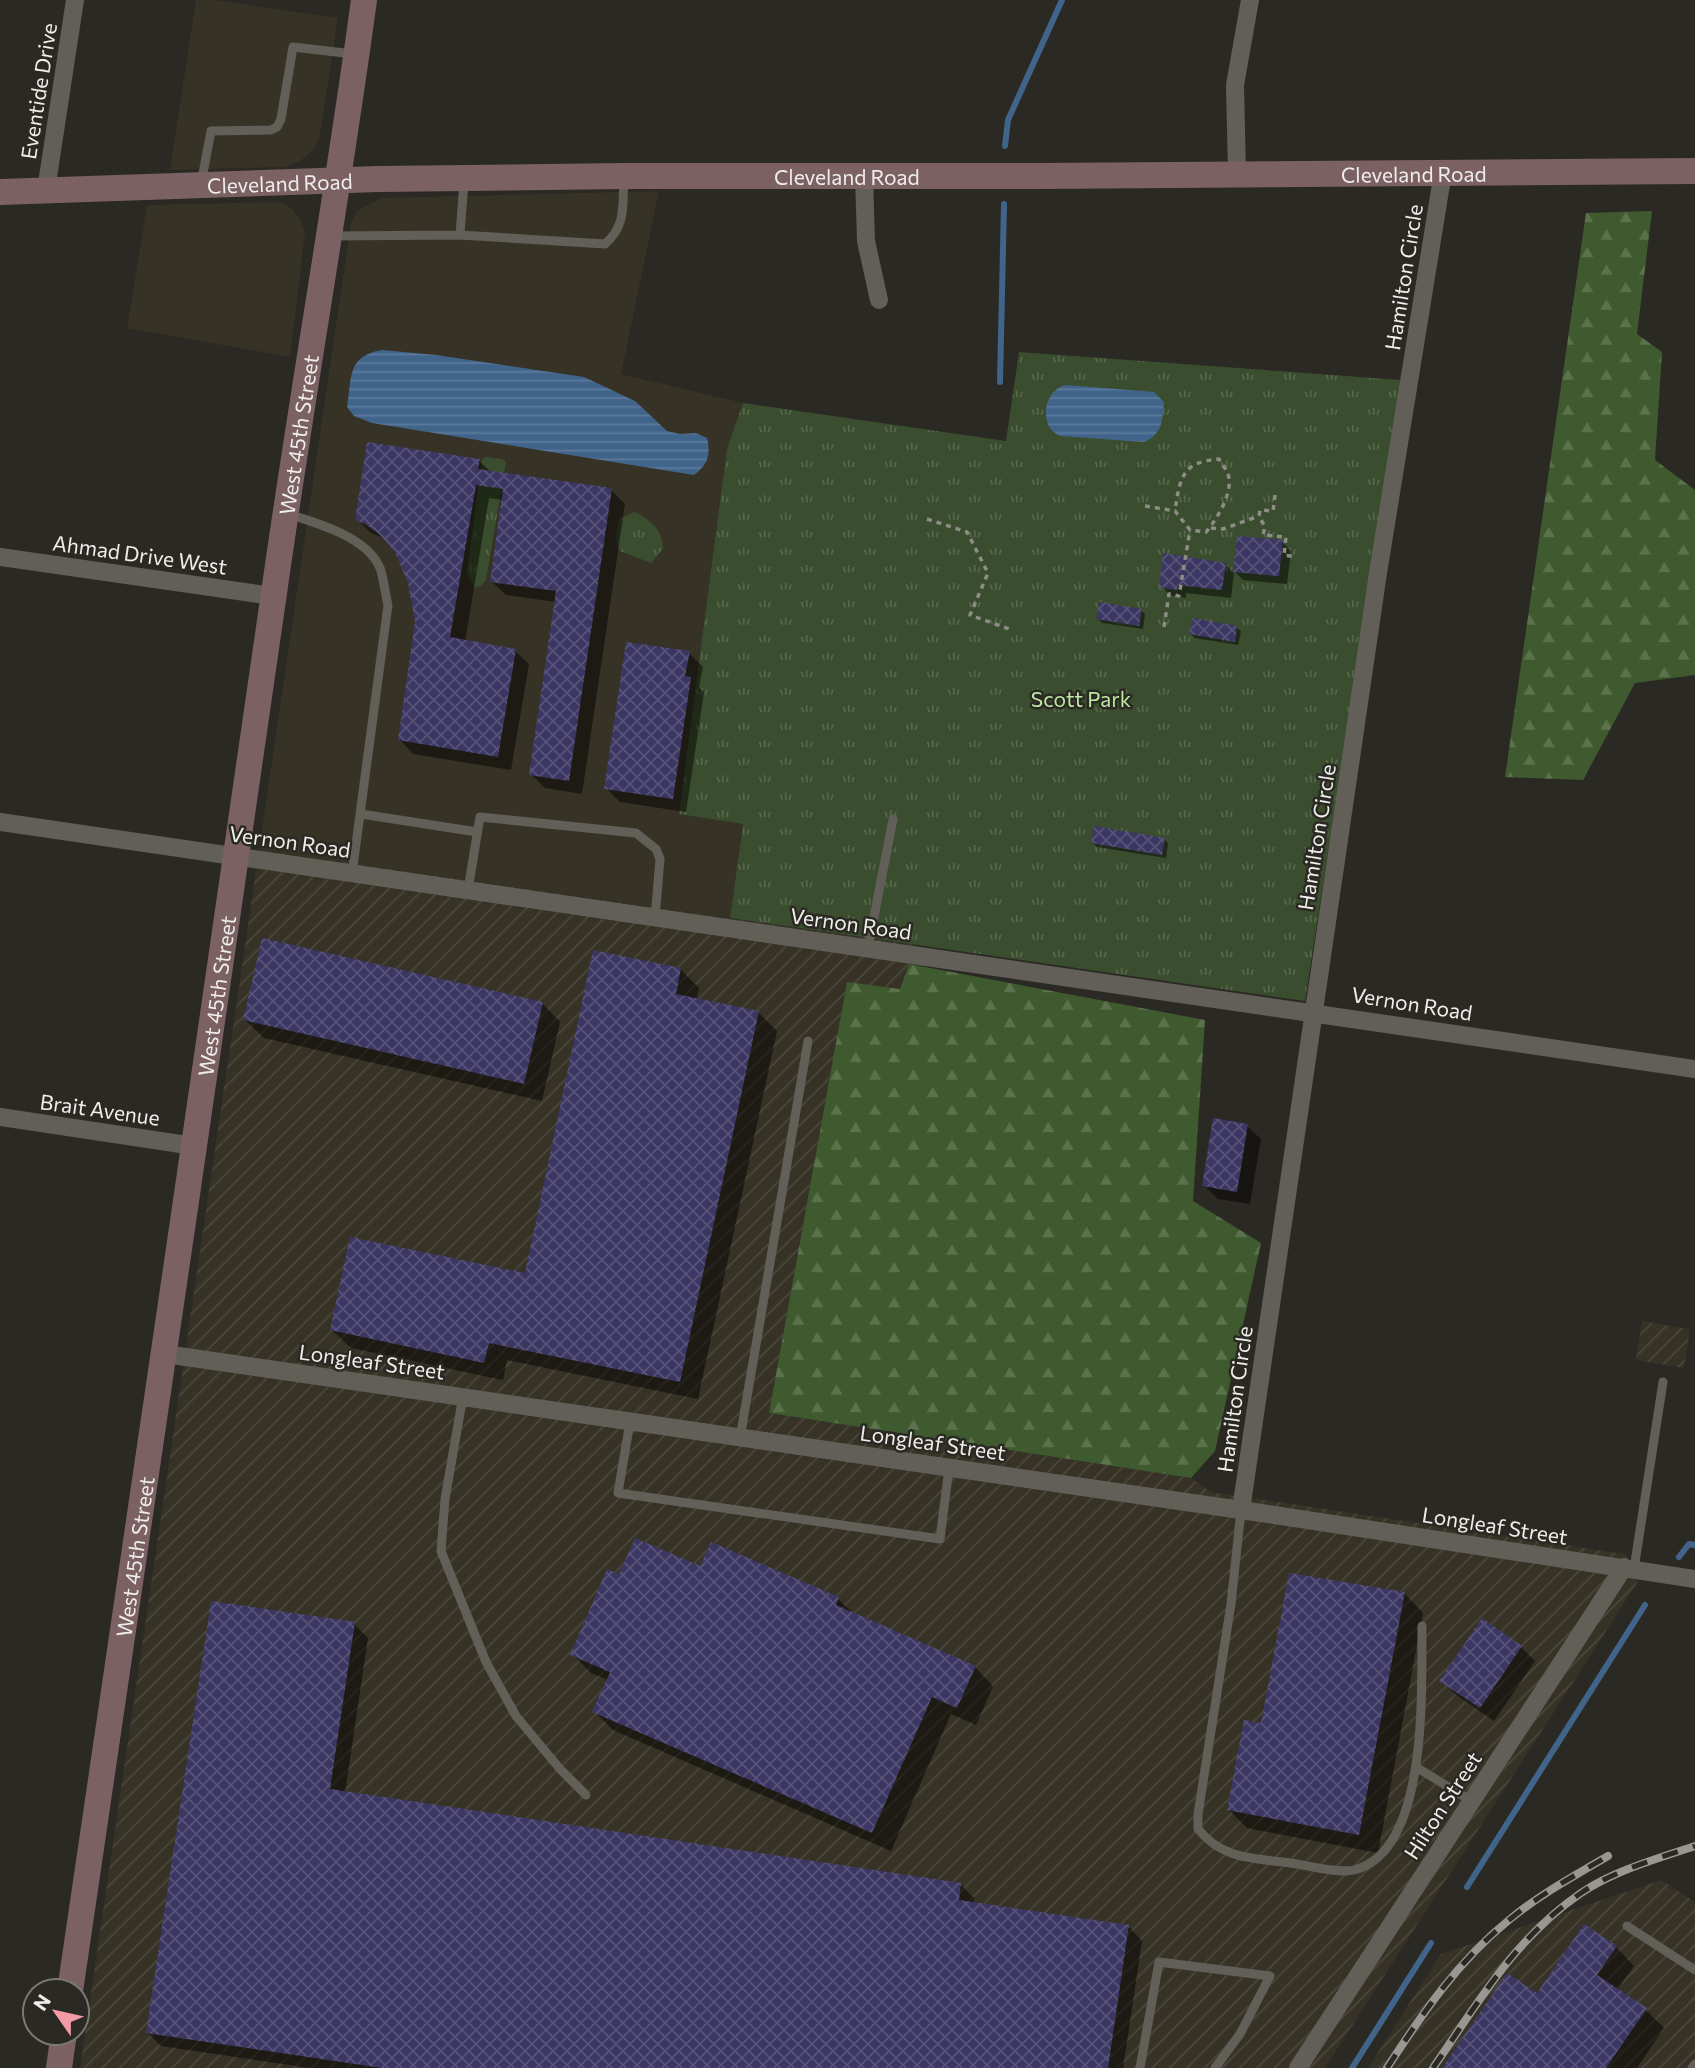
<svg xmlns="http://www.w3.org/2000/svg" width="1695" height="2068" font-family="Commissioner,sans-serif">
<defs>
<pattern id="industrial-furrows" width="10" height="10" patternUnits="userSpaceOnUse" patternTransform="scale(1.75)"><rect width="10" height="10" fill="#373226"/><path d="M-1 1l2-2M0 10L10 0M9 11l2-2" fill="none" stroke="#4a463b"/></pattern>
<pattern id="forest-firs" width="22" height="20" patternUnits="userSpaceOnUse" patternTransform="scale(1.75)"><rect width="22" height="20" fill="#3f5a2e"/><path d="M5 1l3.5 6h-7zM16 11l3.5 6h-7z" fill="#5b724c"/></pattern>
<pattern id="park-tufts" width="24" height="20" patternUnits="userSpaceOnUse" patternTransform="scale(1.75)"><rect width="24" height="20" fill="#3a4d2e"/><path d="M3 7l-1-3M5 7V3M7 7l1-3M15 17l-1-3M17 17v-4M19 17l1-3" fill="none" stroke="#57674c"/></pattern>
<pattern id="water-rules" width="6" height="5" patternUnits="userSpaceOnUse" patternTransform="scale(1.75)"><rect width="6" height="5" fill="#41648b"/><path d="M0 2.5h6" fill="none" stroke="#5d7a9c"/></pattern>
<pattern id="building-cross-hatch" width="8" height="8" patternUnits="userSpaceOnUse" patternTransform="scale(1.75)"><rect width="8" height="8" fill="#3b3662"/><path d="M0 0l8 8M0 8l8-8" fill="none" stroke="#585379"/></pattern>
</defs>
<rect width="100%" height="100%" fill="#2b2923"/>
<!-- built -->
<path fill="#373226" d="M 196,0 L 215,0 L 338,18 L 320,135 L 314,149 L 299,162 L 285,167 L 170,170 Z
M 659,191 L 621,374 L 743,403 L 727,448 L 679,814 L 743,824 L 730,918 L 259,850 L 351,223 L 357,211 L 381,198 Z
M 281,202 L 291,208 L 301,220 L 305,233 L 290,357 L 127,328 L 147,205 Z"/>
<!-- industrial -->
<path fill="url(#industrial-furrows)" d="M 259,850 L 915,945 L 900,989 L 847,983 L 769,1413 L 1191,1478 L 1211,1492 L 1625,1554 L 1637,1583 L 1325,2068 L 80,2068 Z
M 1642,1321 L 1690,1329 L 1684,1368 L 1636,1360 Z
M 1661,1880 L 1695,1902 L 1695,2068 L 1368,2068 L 1441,1954 Z"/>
<!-- forest -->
<path fill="url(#forest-firs)" d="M 1652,211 L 1637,334 L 1662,352 L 1655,460 L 1695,490 L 1695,675 L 1635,683 L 1583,780 L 1505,777 L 1586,213 Z
M 909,964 L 1205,1020 L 1193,1201 L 1261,1243 L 1215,1451 L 1191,1478 L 769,1413 L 847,982 L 900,989 Z"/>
<!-- park -->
<path fill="url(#park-tufts)" d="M 1019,352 L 1401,380 L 1305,1001 L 730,918 L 743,824 L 679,814 L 727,448 L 743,403 L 1006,441 Z
M 485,457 L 502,459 L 506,462 L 486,580 L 482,585 L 474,588 L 467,573 L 482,460 Z
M 634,512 C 650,519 663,530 663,549 L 651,563 L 620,551 C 614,540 617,530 619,519 Z"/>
<!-- water -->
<path fill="url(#water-rules)" d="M 382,350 L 436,355 L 584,377 L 635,401 L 667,431 L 680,434 L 696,433 L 707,438 C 711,454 708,465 694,475 L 372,423 L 354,416 L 347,407 C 352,377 347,356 382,350 Z
M 1066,385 L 1154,392 L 1164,402 C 1162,420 1163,434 1144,442 L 1060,436 C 1038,427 1043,390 1066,385 Z"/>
<!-- shadow -->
<path fill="#0007" d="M 479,461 L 491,472 L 611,490 L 625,504 L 582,794 L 545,788 L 531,774 L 556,602 L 506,595 L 492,582 L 503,500 L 489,498 L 465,642 L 515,651 L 529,664 L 511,770 L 413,754 L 400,740 L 417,622 L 410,583 L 396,551 L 381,537 L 371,533 L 357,519 Z
M 1282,542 L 1291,551 L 1287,584 L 1243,580 L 1234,571 Z
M 1225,564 L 1234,573 L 1231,598 L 1186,593 L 1186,598 L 1170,595 L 1161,586 Z
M 1141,610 L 1145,614 L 1143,629 L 1102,623 L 1098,619 Z
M 1237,628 L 1241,631 L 1238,645 L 1195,638 L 1191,634 Z
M 689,653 L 703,667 L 699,687 L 704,692 L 686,812 L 620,802 L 606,788 Z
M 1164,839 L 1168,843 L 1166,858 L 1097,847 L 1093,843 Z
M 680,969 L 699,988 L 696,1000 L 758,1012 L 777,1031 L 698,1399 L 507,1360 L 503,1380 L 351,1348 L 332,1330 L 526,1275 Z
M 542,1003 L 560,1022 L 542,1101 L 264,1038 L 245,1020 Z
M 1247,1126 L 1261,1139 L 1250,1204 L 1218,1199 L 1204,1185 Z
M 712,1544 L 838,1599 L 855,1615 L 975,1667 L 993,1686 L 976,1725 L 951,1714 L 891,1851 L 613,1730 L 595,1712 L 608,1680 L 591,1673 L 572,1654 L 620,1576 L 701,1568 Z
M 1405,1594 L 1423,1613 L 1378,1853 L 1247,1828 L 1229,1810 L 1262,1725 Z
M 354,1624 L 368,1638 L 345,1793 L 960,1884 L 974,1898 L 973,1904 L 1129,1927 L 1142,1941 L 1123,2068 L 309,2068 L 161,2046 L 147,2032 Z
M 1521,1647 L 1535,1661 L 1494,1721 L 1455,1694 L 1442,1681 Z
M 1616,1947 L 1634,1966 L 1617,1990 L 1646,2010 L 1664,2028 L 1637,2068 L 1444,2068 L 1538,1995 Z"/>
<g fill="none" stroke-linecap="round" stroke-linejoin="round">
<!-- stream -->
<path stroke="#41648b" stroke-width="6" d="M 1005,146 L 1008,120 L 1062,0
M 1000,382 L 1004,204
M 1679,1557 L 1689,1544 L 1695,1545
M 1467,1887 L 1645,1605
M 1352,2068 L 1431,1943"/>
</g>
<!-- building -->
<path fill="url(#building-cross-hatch)" d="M 367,442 L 480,459 L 478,469 L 612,488 L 569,781 L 529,775 L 556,591 L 490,582 L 503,489 L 476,485 L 450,637 L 516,649 L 498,757 L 398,740 L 415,622 L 408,583 L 395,552 L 379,534 L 365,524 L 355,520 Z
M 1237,536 L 1283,540 L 1279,576 L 1233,572 Z
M 1163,553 L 1226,563 L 1222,590 L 1178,585 L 1177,590 L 1159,587 Z
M 1099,602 L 1142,609 L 1139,626 L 1096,619 Z
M 1192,618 L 1237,626 L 1235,642 L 1189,634 Z
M 626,642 L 690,651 L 685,676 L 691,677 L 673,799 L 604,789 Z
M 1094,826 L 1165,838 L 1162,855 L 1091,843 Z
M 262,938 L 543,1002 L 524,1084 L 243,1020 Z
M 593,950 L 681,968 L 676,994 L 759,1011 L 680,1382 L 489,1343 L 484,1363 L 330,1330 L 350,1237 L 525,1273 Z
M 1213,1118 L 1248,1124 L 1237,1192 L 1202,1186 Z
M 635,1538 L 700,1566 L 711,1542 L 839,1597 L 836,1605 L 976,1666 L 957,1708 L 932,1697 L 872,1833 L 592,1712 L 610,1672 L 570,1655 L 607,1569 L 619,1574 Z
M 1289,1573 L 1405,1592 L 1359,1835 L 1227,1810 L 1244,1720 L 1261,1723 Z
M 211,1601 L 355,1622 L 330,1789 L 961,1883 L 959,1900 L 1129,1925 L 1108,2068 L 382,2068 L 146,2033 Z
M 1482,1618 L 1522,1646 L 1480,1708 L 1439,1681 Z
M 1584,1924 L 1617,1946 L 1597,1975 L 1647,2008 L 1606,2068 L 1442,2068 L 1507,1973 L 1537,1993 Z"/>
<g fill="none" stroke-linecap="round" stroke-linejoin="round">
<!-- path -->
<path stroke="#8e8c87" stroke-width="3.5" stroke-dasharray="5 5" stroke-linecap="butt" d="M 1275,495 L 1273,511 L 1260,510 L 1259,516 L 1265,527 L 1263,535 L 1286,537 L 1284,555 L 1296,557
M 1145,506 L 1175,511 L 1190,530 L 1206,532 C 1217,519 1234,492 1228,474 C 1226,469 1222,464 1219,459 C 1182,462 1180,477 1175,511
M 927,519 L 967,532 L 988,573 L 970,615 L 1009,629
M 1211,528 L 1223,529 L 1259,516
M 1164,627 L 1169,594 L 1179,596 L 1190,530"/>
<!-- lane -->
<path stroke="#615f58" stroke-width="9" d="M 201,184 L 211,131 L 271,130 L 277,127 L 281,119 L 293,47 L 353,54
M 460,235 L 464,181
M 330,236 L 460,235 L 605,244 C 627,225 622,205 624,178
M 288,514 C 317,523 367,537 380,568 C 384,579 385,594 388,605 L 352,874
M 361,814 L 477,832
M 468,890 L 480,817 L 636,833 L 656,849 L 660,859 L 655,918
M 868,948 L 893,819
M 463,1396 L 445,1499 L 441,1551 L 486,1662 L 516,1716 L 560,1769 L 586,1795
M 630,1422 L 618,1493 L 940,1539 L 949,1468
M 740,1438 L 808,1041
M 1241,1510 L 1231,1604 L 1198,1814 L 1198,1829 C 1223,1860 1253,1858 1290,1863 C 1307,1865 1338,1874 1354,1870 C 1430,1851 1421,1687 1422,1626
M 1634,1569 L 1663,1382
M 1416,1767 L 1473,1802
M 1627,1926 L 1695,1970
M 1140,2068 L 1159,1962 L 1270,1976 L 1240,2034 L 1215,2068
M 1692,2068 L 1695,2064"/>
<!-- street -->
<path stroke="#615f58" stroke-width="18" d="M 1237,174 L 1235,85 L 1250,0
M 864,175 L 866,241 L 879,300
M 46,190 L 75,0
M 0,557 L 273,596
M 0,822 L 1695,1069
M 0,1117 L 194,1146
M 165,1354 L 1241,1510 L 1695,1579
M 1241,1510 L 1378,573 L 1443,172
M 1298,2068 L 1624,1567"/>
<!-- secondary -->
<g stroke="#7c6164" stroke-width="26">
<path id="s1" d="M 0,192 L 378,179 L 624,176 L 1040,176 L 1695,171"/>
<path id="s2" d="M 70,1991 C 139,1527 206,1064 273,600 C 301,400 337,200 364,0"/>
<path d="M 59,2068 L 64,2033"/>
</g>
<!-- rail casing -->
<g stroke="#989792" stroke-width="8">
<path id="rail" d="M 1387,2068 C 1422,2014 1458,1961 1509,1920 C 1539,1895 1574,1876 1608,1856
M 1433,2068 C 1478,2003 1514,1939 1581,1893 C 1613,1871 1659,1858 1695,1846"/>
</g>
<!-- rail -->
<use href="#rail" stroke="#2b2923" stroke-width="5" stroke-dasharray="16" stroke-linecap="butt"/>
</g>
<g text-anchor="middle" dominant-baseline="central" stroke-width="5" stroke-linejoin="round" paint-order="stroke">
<!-- street labels -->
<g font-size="21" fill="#efeeea" stroke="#2b2923">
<text transform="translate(38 91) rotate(-81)">Eventide Drive</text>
<text stroke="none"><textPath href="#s1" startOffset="1414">Cleveland Road</textPath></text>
<text stroke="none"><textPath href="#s1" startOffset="847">Cleveland Road</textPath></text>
<text stroke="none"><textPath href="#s1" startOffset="280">Cleveland Road</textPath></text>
<text transform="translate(1403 277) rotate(-81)">Hamilton Circle</text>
<text stroke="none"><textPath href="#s2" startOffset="1573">West 45th Street</textPath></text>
<text transform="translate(140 554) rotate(8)">Ahmad Drive West</text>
<text transform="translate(1316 837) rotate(-81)">Hamilton Circle</text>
<text transform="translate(290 841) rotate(8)">Vernon Road</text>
<text transform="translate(851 923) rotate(8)">Vernon Road</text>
<text stroke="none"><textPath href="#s2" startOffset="1006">West 45th Street</textPath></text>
<text transform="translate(1412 1003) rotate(9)">Vernon Road</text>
<text transform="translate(100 1109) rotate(8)">Brait Avenue</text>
<text transform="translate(372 1361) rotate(8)">Longleaf Street</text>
<text transform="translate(1234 1399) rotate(-82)">Hamilton Circle</text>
<text transform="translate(933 1442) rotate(8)">Longleaf Street</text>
<text transform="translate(1495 1525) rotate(9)">Longleaf Street</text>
<text stroke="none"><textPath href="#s2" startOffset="439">West 45th Street</textPath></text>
<text transform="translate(1442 1805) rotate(-57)">Hilton Street</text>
</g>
<!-- park labels -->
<g font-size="21" fill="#bce8a2" stroke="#2b2923">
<text x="1081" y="698">Scott Park</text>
</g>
</g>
<!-- north arrow -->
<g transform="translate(56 2012) rotate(304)"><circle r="33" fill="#2b2923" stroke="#797873" stroke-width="2"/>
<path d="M0-5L12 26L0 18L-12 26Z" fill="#f39aa7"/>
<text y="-10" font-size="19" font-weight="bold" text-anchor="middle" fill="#efeeea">N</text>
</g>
</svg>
